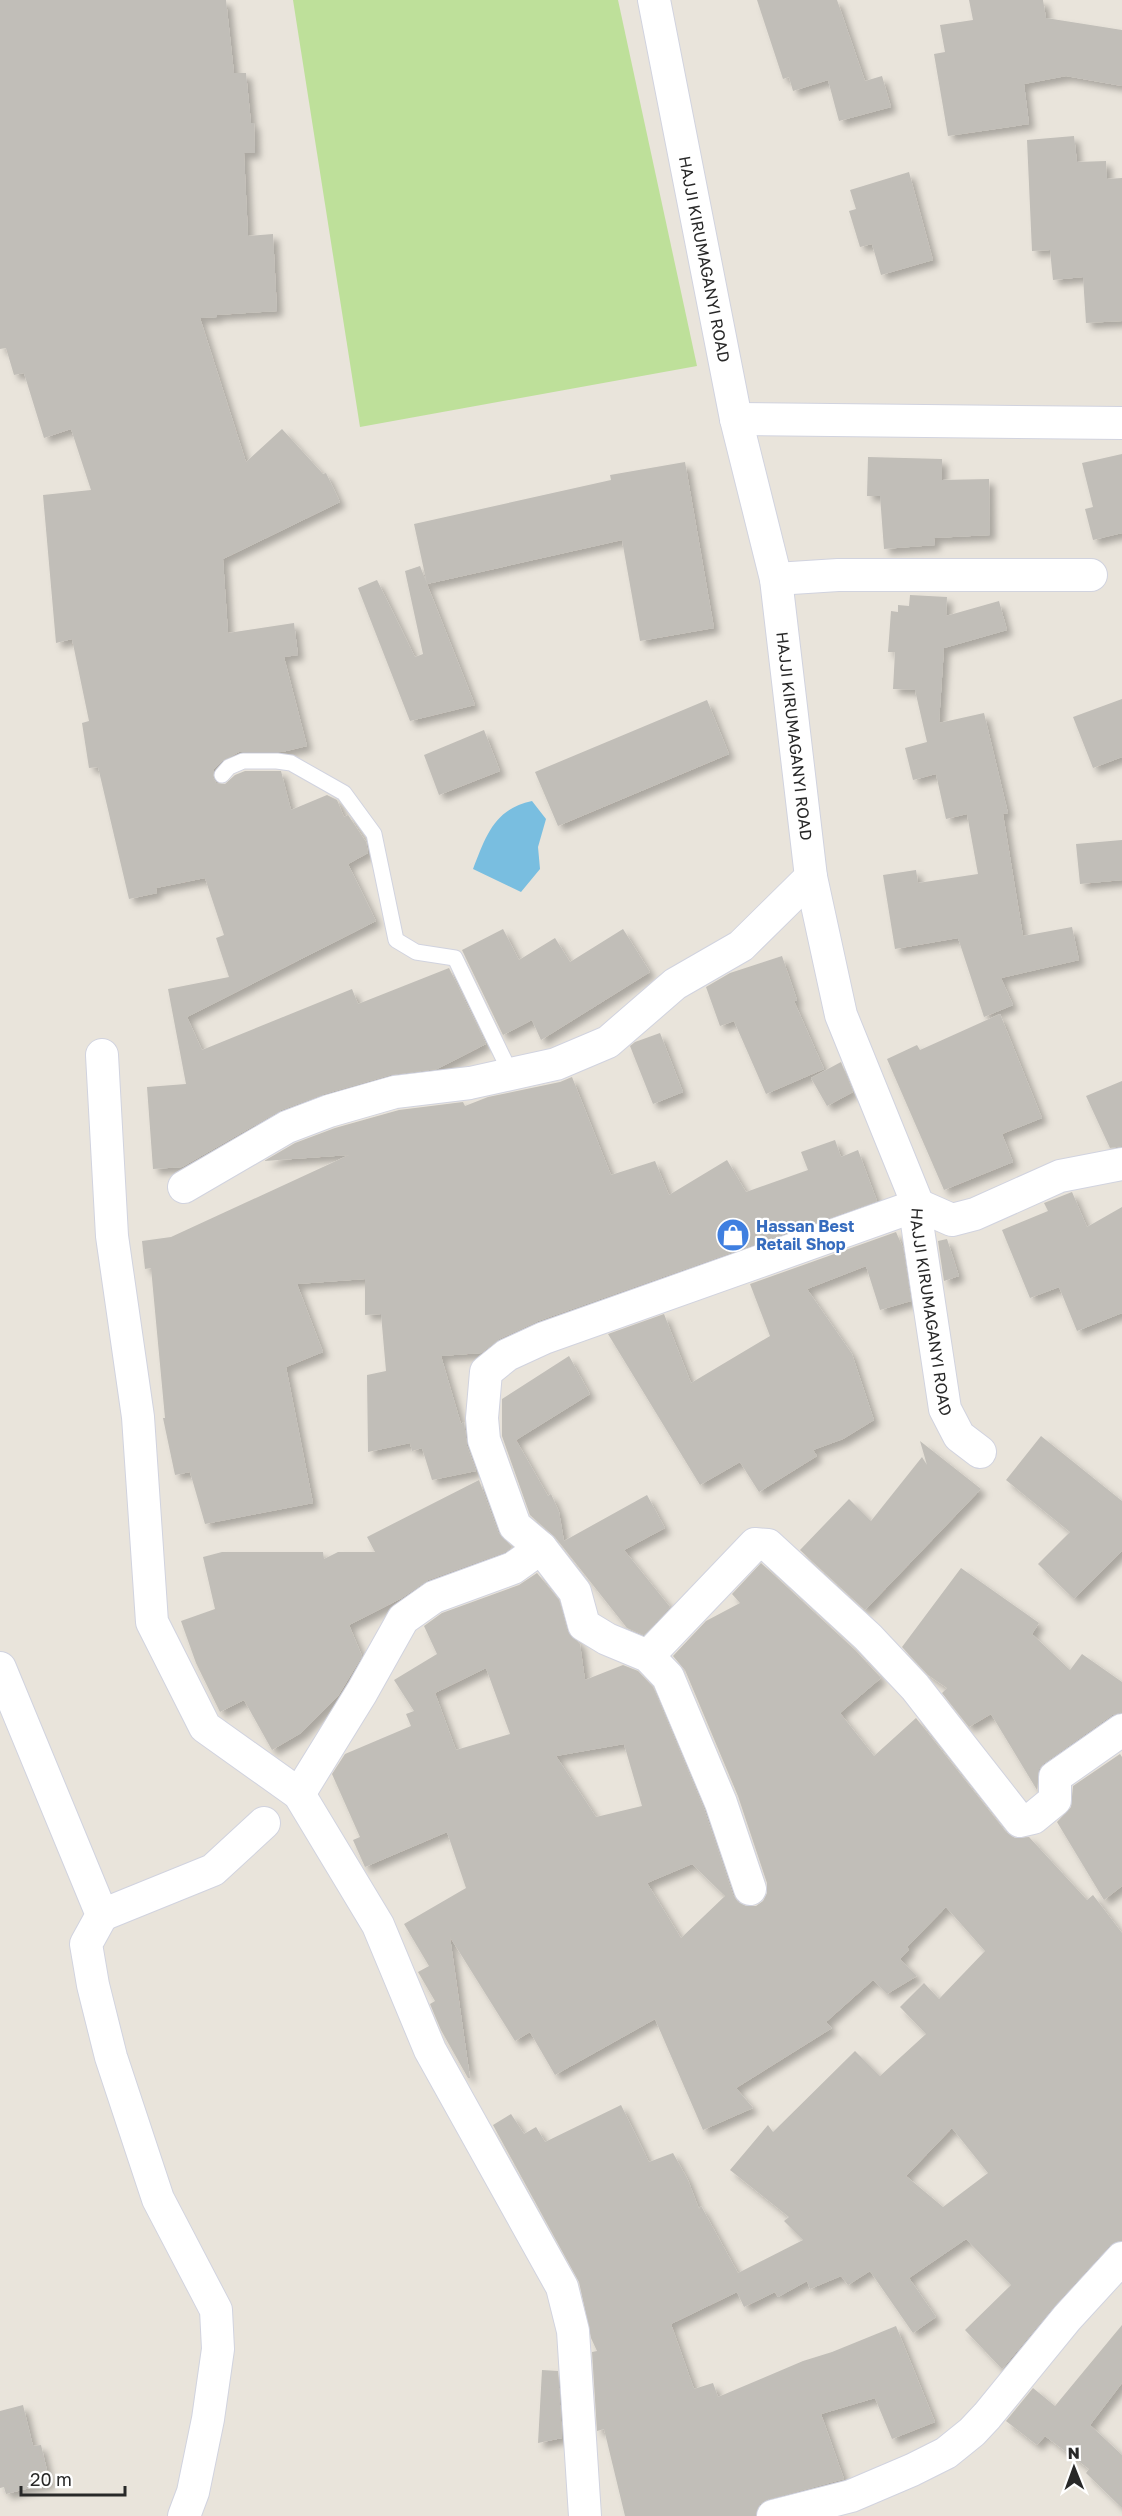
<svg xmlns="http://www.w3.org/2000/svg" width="1122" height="2516" font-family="'Golos Text',sans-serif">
<defs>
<filter id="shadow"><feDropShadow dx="5.5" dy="5.5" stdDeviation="3" flood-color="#0004"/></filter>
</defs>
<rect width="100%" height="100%" fill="#e9e4db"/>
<!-- pitch -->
<path fill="#bee09a" d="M 293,0 L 618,0 L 697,366 L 360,427 Z"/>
<!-- water -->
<path fill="#79bee0" d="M 532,801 L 546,819 L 538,847 L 540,869 L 521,892 L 473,869 C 486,836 494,809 532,801 Z"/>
<!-- building -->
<path fill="#c1beb8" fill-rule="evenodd" filter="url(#shadow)" d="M 0,0 L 226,0 L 234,73 L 246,73 L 251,123 L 254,123 L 255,153 L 244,153 L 248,236 L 273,234 L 277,311 L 217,315 L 217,317 L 200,318 L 246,462 L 282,429 L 323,474 L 326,473 L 340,502 L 223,559 L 228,633 L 294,623 L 298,655 L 284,657 L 307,746 L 282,752 L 239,752 L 222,761 L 214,769 L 213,778 L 216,783 L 225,784 L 235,775 L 245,771 L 281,771 L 291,810 L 327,795 L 337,800 L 344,817 L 348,815 L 366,842 L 368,853 L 348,864 L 376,921 L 187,1017 L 202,1050 L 352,989 L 358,1004 L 449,968 L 486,1044 L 437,1069 L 390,1075 L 324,1094 L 281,1110 L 182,1167 L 153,1169 L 147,1087 L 186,1084 L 168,989 L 229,977 L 216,938 L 224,935 L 205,878 L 156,888 L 157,893 L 129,899 L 98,767 L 89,768 L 82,723 L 89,721 L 72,639 L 56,643 L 43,495 L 91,490 L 71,429 L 44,438 L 24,373 L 14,375 L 6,348 L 0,349 Z
M 757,0 L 837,0 L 865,81 L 882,76 L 891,107 L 839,121 L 828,80 L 793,91 L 789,77 L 783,79 Z
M 969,0 L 1043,0 L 1046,18 L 1122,30 L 1122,86 L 1066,76 L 1024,84 L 1029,124 L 948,136 L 934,54 L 945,52 L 940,25 L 973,20 Z
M 1074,136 L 1077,162 L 1106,161 L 1107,179 L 1122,178 L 1122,321 L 1086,323 L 1083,277 L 1053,280 L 1050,250 L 1032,251 L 1027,140 Z
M 909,172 L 933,260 L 881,275 L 872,244 L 860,247 L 849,211 L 856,209 L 850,190 Z
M 1122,454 L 1122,533 L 1093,540 L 1085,509 L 1093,507 L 1082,463 Z
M 868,457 L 942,459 L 942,480 L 989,479 L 990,535 L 934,538 L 935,545 L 884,549 L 880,496 L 867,496 Z
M 685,462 L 714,628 L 640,641 L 622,540 L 427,584 L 475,705 L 410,721 L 358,588 L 377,580 L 415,657 L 423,654 L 405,571 L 420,566 L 427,584 L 414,524 L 611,480 L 610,475 Z
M 910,595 L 947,597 L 946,616 L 999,601 L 1007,630 L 944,648 L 939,723 L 984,713 L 1008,813 L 1003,814 L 1023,936 L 1072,927 L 1079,960 L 1001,978 L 1013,1005 L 984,1017 L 958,938 L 895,949 L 883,875 L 916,870 L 918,883 L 978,874 L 967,814 L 946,819 L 936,774 L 913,780 L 905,748 L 927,742 L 915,690 L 893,689 L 895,652 L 888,652 L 891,611 L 898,612 L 898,605 L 909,606 Z
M 1122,699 L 1122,757 L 1093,768 L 1073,717 Z
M 707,700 L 729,754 L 558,826 L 535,772 Z
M 484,730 L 500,771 L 439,795 L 424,755 Z
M 1122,840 L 1122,880 L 1080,884 L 1076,844 Z
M 503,929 L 519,960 L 555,938 L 570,962 L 623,929 L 650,972 L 541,1040 L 532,1020 L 503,1035 L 462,950 Z
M 782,956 L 797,1000 L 794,1001 L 824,1069 L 766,1094 L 734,1021 L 720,1026 L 706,987 L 730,973 Z
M 1000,1014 L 1042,1118 L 1002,1134 L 1013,1162 L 944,1190 L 887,1059 L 917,1045 L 920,1050 Z
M 660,1033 L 683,1092 L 653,1104 L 630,1046 L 635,1042 Z
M 841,1062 L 853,1092 L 827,1106 L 811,1078 Z
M 572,1077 L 611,1175 L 655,1161 L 669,1195 L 727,1160 L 746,1192 L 808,1170 L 801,1152 L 835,1140 L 841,1157 L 858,1150 L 877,1201 L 538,1321 L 499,1339 L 481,1353 L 441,1356 L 461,1424 L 464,1422 L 467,1446 L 476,1471 L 432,1480 L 422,1448 L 412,1451 L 410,1443 L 368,1452 L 367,1375 L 386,1371 L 381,1314 L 365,1315 L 365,1279 L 297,1284 L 323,1352 L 286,1367 L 313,1503 L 205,1524 L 190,1472 L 175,1475 L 163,1418 L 165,1418 L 151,1268 L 145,1269 L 142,1241 L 171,1237 L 349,1155 L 264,1161 L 295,1143 L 335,1128 L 399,1110 L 463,1102 L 465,1106 L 488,1097 L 560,1082 Z
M 1122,1081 L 1122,1146 L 1110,1148 L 1086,1096 Z
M 1072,1192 L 1087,1227 L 1122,1207 L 1122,1313 L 1077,1331 L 1059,1287 L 1030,1298 L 1002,1230 L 1048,1211 L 1044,1203 Z
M 896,1232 L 903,1248 L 911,1301 L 880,1310 L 866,1266 L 807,1289 L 852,1354 L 874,1420 L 843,1439 L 813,1450 L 817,1456 L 759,1492 L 740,1462 L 700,1485 L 608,1334 L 664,1314 L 691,1383 L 770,1336 L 750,1284 Z
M 947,1239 L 959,1276 L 944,1281 L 938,1241 Z
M 569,1356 L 590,1394 L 516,1440 L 548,1496 L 551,1494 L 559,1512 L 564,1541 L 647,1495 L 665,1528 L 624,1550 L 670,1607 L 644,1635 L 627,1628 L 555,1537 L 530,1515 L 502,1436 L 502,1399 Z
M 1041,1436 L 1122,1501 L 1122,1551 L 1074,1599 L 1038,1564 L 1070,1532 L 1006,1480 Z
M 920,1441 L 981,1489 L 865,1610 L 800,1550 L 849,1499 L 871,1521 L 922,1457 L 927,1465 Z
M 479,1480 L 498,1532 L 512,1547 L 505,1552 L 428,1580 L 400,1599 L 349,1625 L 362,1656 L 338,1696 L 301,1733 L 272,1750 L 244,1700 L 220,1712 L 196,1663 L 181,1621 L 215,1609 L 203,1557 L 222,1552 L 323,1552 L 324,1559 L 338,1552 L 375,1552 L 367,1537 Z
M 761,1563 L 855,1650 L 881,1678 L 840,1713 L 874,1756 L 916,1718 L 1006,1832 L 1015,1838 L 1029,1837 L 1087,1900 L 1093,1895 L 1122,1933 L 1122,2241 L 1109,2246 L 1054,2306 L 1002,2369 L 965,2330 L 1011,2285 L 966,2239 L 909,2278 L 936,2317 L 913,2333 L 870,2271 L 848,2285 L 841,2276 L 810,2289 L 807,2281 L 778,2297 L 775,2292 L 744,2307 L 737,2292 L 671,2324 L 694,2389 L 713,2383 L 718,2397 L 803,2361 L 832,2352 L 896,2326 L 935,2422 L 892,2439 L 875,2398 L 821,2414 L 844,2479 L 769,2499 L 760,2504 L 756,2516 L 625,2516 L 604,2429 L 597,2431 L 592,2352 L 597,2351 L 591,2338 L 579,2282 L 493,2125 L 511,2114 L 524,2134 L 536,2127 L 545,2142 L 621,2105 L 649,2162 L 673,2153 L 688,2180 L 699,2209 L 701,2206 L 738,2273 L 803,2240 L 784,2221 L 789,2217 L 730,2170 L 768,2125 L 773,2132 L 855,2051 L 880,2076 L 926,2034 L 900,2007 L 924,1983 L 939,1999 L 985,1951 L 946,1907 L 907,1947 L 909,1950 L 900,1959 L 917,1976 L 887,1994 L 873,1980 L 826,2022 L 832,2028 L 736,2088 L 753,2108 L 703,2130 L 655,2019 L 555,2075 L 530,2032 L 515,2041 L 450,1937 L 470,2078 L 468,2078 L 441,2030 L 430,2004 L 435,2001 L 418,1972 L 429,1966 L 404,1924 L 466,1888 L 447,1832 L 365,1867 L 353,1840 L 360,1837 L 332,1774 L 345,1754 L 411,1726 L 406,1714 L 414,1711 L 394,1680 L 437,1654 L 424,1626 L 442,1613 L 519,1585 L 537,1573 L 559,1600 L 567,1630 L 580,1644 L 585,1680 L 623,1665 L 638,1671 L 653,1687 L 704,1809 L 733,1895 L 738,1902 L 746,1906 L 756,1906 L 763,1901 L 767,1893 L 767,1883 L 738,1796 L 685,1670 L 673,1656 L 706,1621 L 740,1603 L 732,1594 ZM 486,1668 L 510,1734 L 456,1750 L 435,1693 ZM 624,1744 L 642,1806 L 596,1817 L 556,1756 ZM 692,1864 L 725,1896 L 681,1938 L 647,1883 ZM 952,2128 L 988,2173 L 943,2207 L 906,2176 Z
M 961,1568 L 1039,1623 L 1032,1634 L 1070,1670 L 1082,1654 L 1122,1682 L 1122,1712 L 1112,1715 L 1044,1763 L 1039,1769 L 1037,1790 L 991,1714 L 969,1727 L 942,1693 L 947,1688 L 928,1675 L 902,1647 Z
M 1120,1754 L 1122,1757 L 1122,1886 L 1104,1900 L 1057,1822 L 1071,1807 L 1073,1786 Z
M 1122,2325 L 1122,2383 L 1090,2425 L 1122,2455 L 1122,2508 L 1086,2473 L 1089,2469 L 1045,2436 L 1037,2445 L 1006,2421 L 1033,2388 L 1055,2406 Z
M 542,2370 L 558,2371 L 562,2438 L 538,2443 Z
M 23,2405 L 33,2446 L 41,2445 L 50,2483 L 6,2494 L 4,2487 L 0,2488 L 0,2411 Z"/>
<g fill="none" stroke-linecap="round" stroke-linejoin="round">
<!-- lane casing -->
<g stroke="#d1d3df" stroke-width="17">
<path id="lane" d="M 222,775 L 229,767 L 243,761 L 277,761 L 291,763 L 344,793 L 374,834 L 396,940 L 416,952 L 455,958 L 511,1074"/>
</g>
<!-- street casing -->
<g stroke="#d1d3df" stroke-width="34">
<g id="street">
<path id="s1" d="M 654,0 L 736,419 L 776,579 L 811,877 L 841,1015 L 918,1205 L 917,1223 L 945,1409 L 959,1436 L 980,1452"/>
<path d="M 736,419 L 1122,423"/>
<path d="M 776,579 L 838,575 L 1091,575"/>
<path d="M 102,1055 L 112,1236 L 138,1417 L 152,1622 L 205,1727 L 299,1794 L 378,1925 L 430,2050 L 562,2287 L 573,2331 L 585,2516"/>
<path d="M 184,1187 L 287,1127 L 329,1111 L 395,1092 L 470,1083 L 556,1064 L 608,1042 L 675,984 L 741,946 L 811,877"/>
<path d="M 648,1656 L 755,1544 L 768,1545 L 868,1637 L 915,1687 L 1020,1821 L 1033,1818 L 1055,1800 L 1055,1777 L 1122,1730"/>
<path d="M 0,1668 L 102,1915 L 86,1944 L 93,1985 L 111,2057 L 158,2199 L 216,2310 L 218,2349 L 208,2419 L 193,2492 L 184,2516"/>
<path d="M 299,1794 L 362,1692 L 403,1619 L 434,1597 L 513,1568 L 541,1548"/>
<path d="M 750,1889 L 721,1803 L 668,1677 L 648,1656 L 607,1639 L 584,1625 L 575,1592 L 541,1548 L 515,1526 L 484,1440 L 482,1418 L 486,1372 L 507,1355 L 544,1338 L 918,1205 L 952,1220 L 975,1214 L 1060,1176 L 1122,1164"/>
<path d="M 102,1915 L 213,1870 L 264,1823"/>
<path d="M 773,2516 L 851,2496 L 912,2470 L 946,2453 L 972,2432 L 987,2416 L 1067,2318 L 1122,2258"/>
</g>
</g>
<!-- lane -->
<use href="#lane" stroke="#fff" stroke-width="15"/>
<!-- street -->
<use href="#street" stroke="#fff" stroke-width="32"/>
</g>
<!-- icons -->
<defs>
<g id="shop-disc" transform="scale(1.725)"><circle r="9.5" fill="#3f7fe0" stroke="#fff"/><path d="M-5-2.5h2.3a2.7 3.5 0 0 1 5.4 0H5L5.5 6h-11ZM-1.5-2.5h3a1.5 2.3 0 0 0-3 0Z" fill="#fff"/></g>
</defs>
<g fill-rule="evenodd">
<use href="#shop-disc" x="733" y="1235"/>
</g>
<g text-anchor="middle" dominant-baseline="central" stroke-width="4.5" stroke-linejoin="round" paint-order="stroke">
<!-- street labels -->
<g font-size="16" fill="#282828" stroke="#fff">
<text stroke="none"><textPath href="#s1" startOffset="264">HAJJI KIRUMAGANYI ROAD</textPath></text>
<text stroke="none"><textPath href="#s1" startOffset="750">HAJJI KIRUMAGANYI ROAD</textPath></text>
<text stroke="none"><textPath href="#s1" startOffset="1346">HAJJI KIRUMAGANYI ROAD</textPath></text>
</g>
<!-- shop labels -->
<g font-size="16" font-weight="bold" fill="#366cbe" stroke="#fff" text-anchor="start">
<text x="756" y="1226">Hassan Best<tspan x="756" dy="18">Retail Shop</tspan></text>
</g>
</g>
<!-- north arrow -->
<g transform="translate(1074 2468) rotate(359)" stroke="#ffffff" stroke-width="4.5" paint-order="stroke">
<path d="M0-4.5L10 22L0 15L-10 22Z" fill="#282828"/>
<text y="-9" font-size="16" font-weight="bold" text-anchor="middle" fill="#282828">N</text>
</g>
<!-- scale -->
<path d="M21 2486v9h104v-9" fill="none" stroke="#282828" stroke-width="3"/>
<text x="30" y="2486" font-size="18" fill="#282828" stroke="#ffffff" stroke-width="4.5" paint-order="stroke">20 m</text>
</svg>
